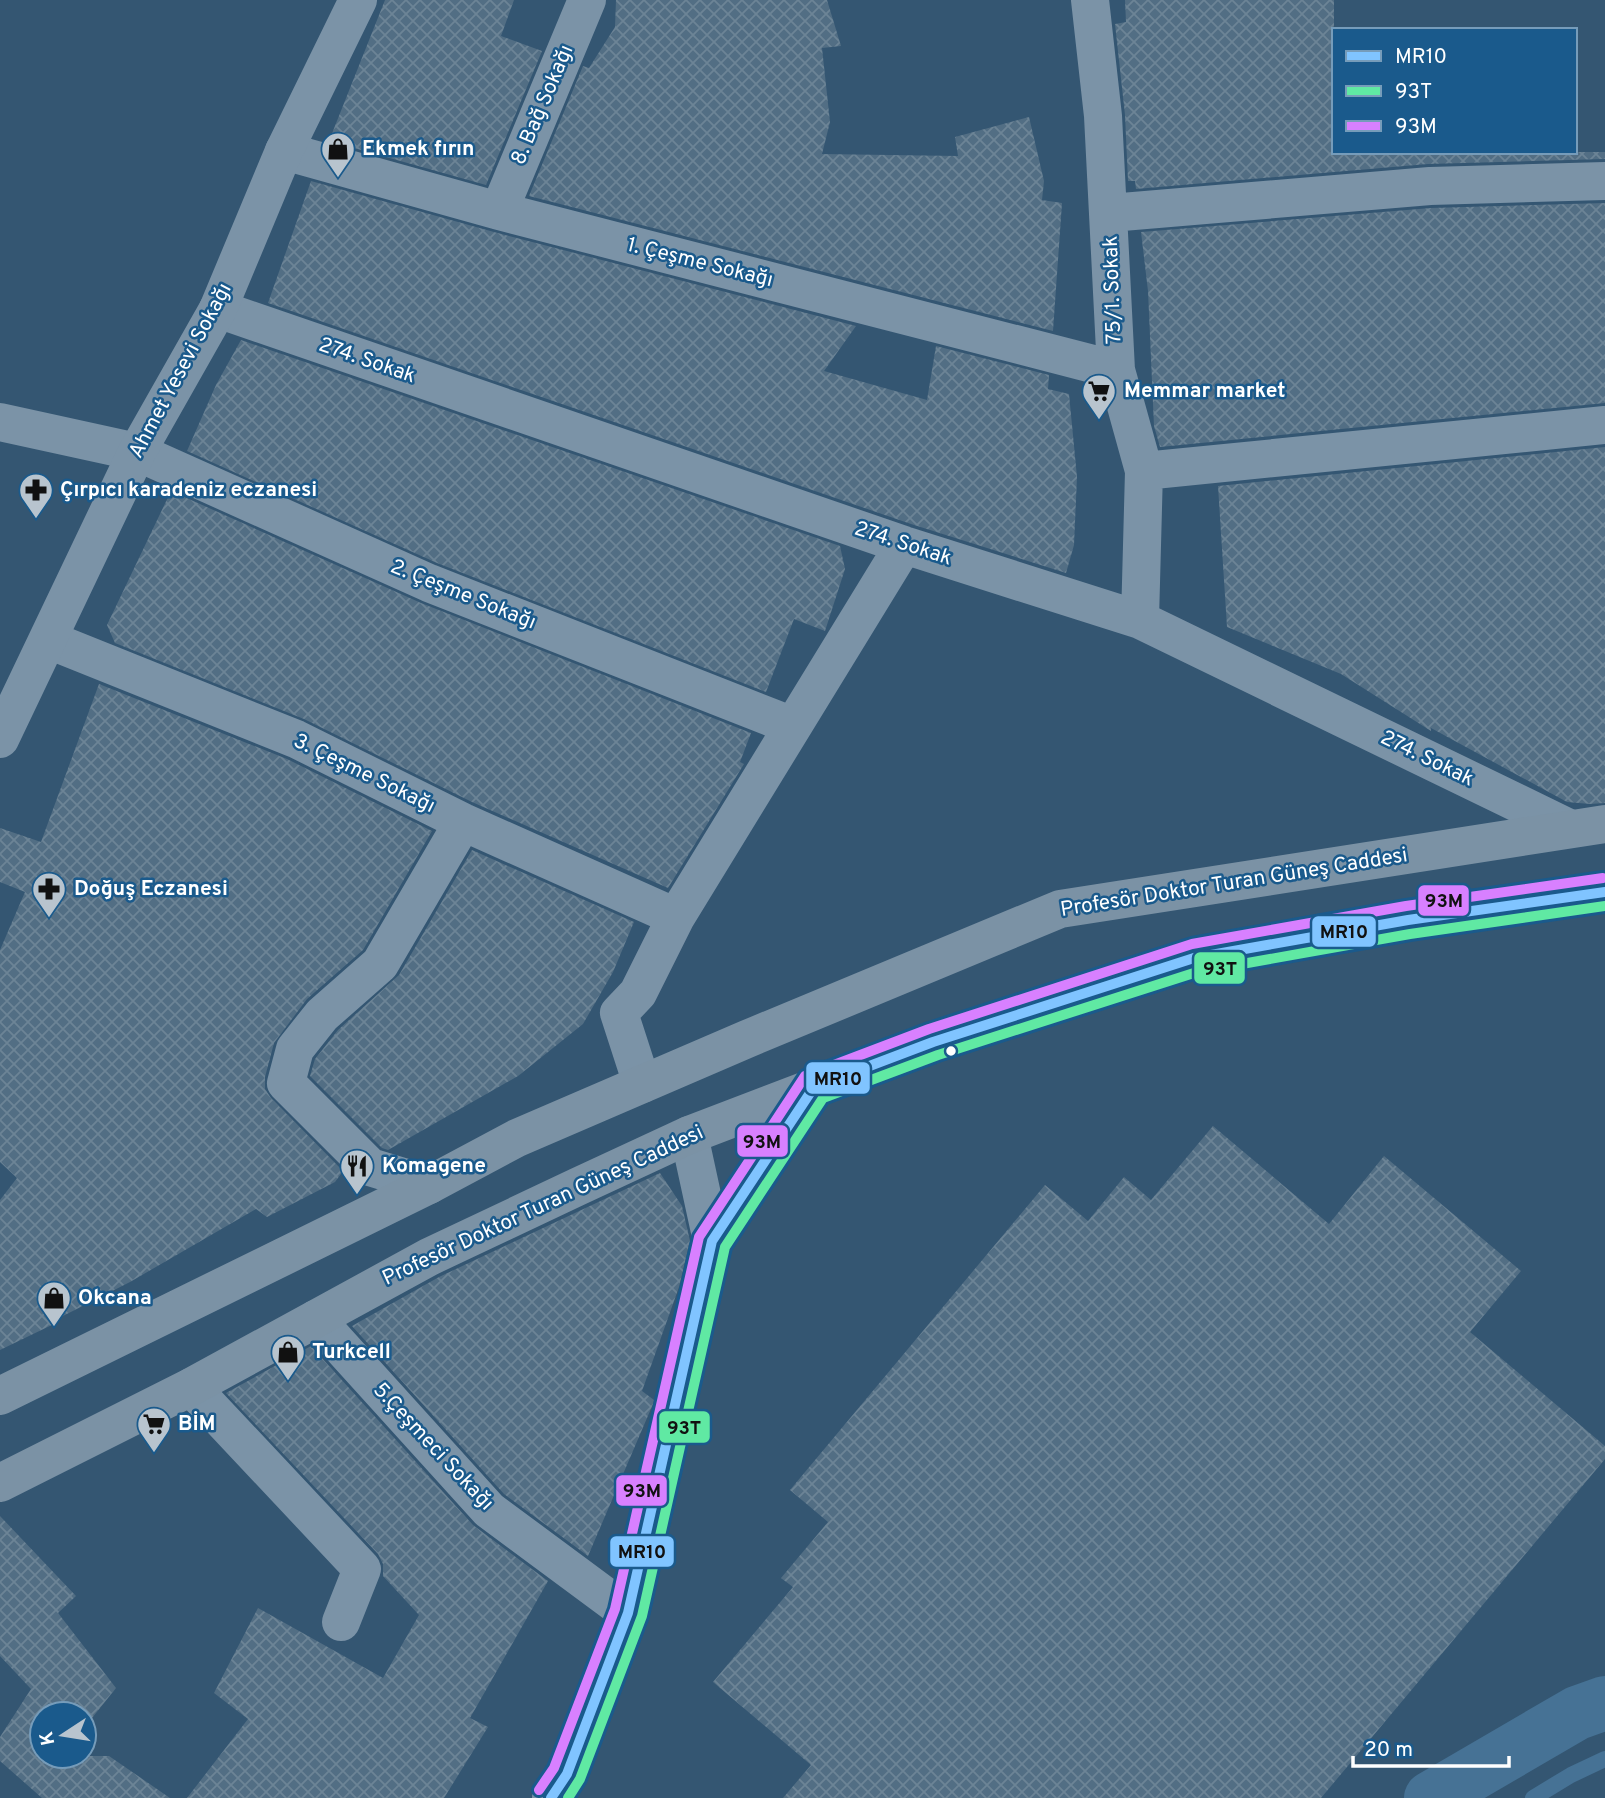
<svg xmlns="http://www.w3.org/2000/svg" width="1605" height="1798" font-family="Overpass,sans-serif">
<defs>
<pattern id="building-cross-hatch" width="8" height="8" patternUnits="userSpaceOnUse" patternTransform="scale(1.75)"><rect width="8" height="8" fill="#526e84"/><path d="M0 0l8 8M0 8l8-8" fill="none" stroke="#6c8496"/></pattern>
</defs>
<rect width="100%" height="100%" fill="#345672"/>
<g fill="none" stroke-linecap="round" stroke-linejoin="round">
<!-- stream -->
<path stroke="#467295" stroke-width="16" d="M 1533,1798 L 1571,1775 L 1605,1759"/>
<!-- canal -->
<path stroke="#467295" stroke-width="54" d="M 1431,1798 L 1577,1713 L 1605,1703"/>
</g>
<!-- building -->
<path fill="url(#building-cross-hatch)" d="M 385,0 L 514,0 L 501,36 L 542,51 L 486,185 L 329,141 Z
M 616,0 L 827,0 L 841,46 L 822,48 L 830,122 L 822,154 L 958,156 L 955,137 L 1029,117 L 1044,181 L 1042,200 L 1062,203 L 1053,331 L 529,196 L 583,66 L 589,68 L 615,27 Z
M 1125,0 L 1334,0 L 1334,152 L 1605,152 L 1605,159 L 1428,164 L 1136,189 L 1135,181 L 1128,181 L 1125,115 L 1115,24 L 1126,22 Z
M 311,181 L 494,232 L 856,326 L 824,371 L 927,400 L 936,346 L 1049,375 L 1048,389 L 1069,394 L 1077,477 L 1074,545 L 1066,573 L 911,524 L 268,303 Z
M 1605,203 L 1605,403 L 1160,447 L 1154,426 L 1148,291 L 1141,232 L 1431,208 Z
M 241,340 L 840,546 L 845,569 L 825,631 L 794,619 L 766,692 L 437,563 L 187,451 L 216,385 Z
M 1605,447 L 1605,803 L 1590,804 L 1567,802 L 1431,728 L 1431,731 L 1341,674 L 1227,627 L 1218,486 Z
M 171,491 L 421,603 L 751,733 L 740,762 L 744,764 L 668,888 L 472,802 L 304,719 L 115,643 L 107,625 Z
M 99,684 L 287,759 L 432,831 L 363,950 L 307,999 L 274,1043 L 265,1077 L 265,1089 L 271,1098 L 343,1171 L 335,1182 L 267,1217 L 256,1209 L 130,1282 L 57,1319 L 58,1322 L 0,1350 L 0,1200 L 17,1178 L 0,1162 L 0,950 L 25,892 L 0,882 L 0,828 L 41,842 Z
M 472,850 L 634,922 L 613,972 L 583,1024 L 518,1076 L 388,1150 L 382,1148 L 310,1076 L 315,1059 L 338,1030 L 399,975 Z
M 1213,1126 L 1329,1224 L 1384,1156 L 1521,1271 L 1470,1332 L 1605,1446 L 1605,1459 L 1321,1798 L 783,1798 L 811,1765 L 713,1682 L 793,1587 L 781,1578 L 828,1522 L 790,1490 L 1045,1185 L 1088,1221 L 1124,1177 L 1151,1200 Z
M 660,1173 L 682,1206 L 690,1241 L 679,1287 L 642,1391 L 654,1400 L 653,1404 L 588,1556 L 504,1494 L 352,1326 L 439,1277 Z
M 311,1346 L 473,1525 L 548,1581 L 470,1718 L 488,1727 L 444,1798 L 187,1798 L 248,1719 L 214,1693 L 258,1608 L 383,1678 L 419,1615 L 383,1576 L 383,1564 L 378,1554 L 226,1393 Z
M 0,1516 L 76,1596 L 58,1613 L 116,1688 L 84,1728 L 84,1714 L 42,1714 L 42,1756 L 109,1756 L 170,1798 L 42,1798 L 0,1761 L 0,1737 L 31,1689 L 0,1656 Z"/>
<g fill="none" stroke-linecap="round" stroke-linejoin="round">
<!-- minor -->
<path stroke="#7b93a7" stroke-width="38" d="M 1090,0 L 1103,116 L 1116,370 L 1144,471 L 1140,620
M 284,151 L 499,211 L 1116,370
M 499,211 L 587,0
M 1110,213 L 1430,186 L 1605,181
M 218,309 L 904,545 L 1140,620 L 1569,828
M 0,422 L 137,452 L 429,583 L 793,726
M 1144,471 L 1605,425
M 49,640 L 296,739 L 463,822 L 676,917
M 642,1084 L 619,1013 L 638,993 L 676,917 L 904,545
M 689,1135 L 712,1241
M 429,1185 L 370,1167 L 286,1083 L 295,1049 L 322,1015 L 380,964 L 463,822
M 316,1319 L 489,1510 L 628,1613
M 191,1387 L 362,1569 L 341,1622
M 551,1798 L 567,1774 L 628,1613 L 712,1241 L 814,1087"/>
<!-- tertiary -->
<path stroke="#7b93a7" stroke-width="38" d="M 0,739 L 137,452 L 218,309 L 284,151 L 358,0"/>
<!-- primary -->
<path stroke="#7b92a5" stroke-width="38" d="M 0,1396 L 429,1185 L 517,1138 L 747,1039 L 1060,909 L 1605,824
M 0,1483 L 191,1387 L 429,1257 L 577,1187 L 689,1135 L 933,1042 L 1194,958 L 1408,920 L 1605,892"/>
<!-- bus-1 casing -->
<g stroke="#1a5a8c" stroke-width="16">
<path id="bus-1" d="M 551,1798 L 567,1774 L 628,1613 L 712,1241 L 814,1087 L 933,1042 L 1194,958 L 1408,920 L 1605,892"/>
</g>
<!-- bus-2 casing -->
<g stroke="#1a5a8c" stroke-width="16">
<path id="bus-2" d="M 568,1798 L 580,1779 L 642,1616 L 725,1247 L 823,1098 L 938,1055 L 1197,972 L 1410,934 L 1605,906"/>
</g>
<!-- bus-3 casing -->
<g stroke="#1a5a8c" stroke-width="16">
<path id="bus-3" d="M 539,1790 L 554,1768 L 615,1609 L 699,1237 L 805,1076 L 929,1029 L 1192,944 L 1406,906 L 1603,878"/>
</g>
<!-- bus-1 -->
<use href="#bus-1" stroke="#80c4ff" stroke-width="10"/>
<!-- bus-2 -->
<use href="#bus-2" stroke="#60e9a3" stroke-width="10"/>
<!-- bus-3 -->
<use href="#bus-3" stroke="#d880ff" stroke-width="10"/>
</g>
<!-- icons -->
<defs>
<g id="shop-pin" transform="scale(1.75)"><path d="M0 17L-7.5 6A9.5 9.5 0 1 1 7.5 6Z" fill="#b8c4ce" stroke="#1a5a8c"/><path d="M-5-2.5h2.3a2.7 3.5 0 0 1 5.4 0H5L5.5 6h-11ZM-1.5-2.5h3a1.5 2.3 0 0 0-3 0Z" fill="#111"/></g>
<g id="supermarket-pin" transform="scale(1.75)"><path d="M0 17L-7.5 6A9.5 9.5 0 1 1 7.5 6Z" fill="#b8c4ce" stroke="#1a5a8c"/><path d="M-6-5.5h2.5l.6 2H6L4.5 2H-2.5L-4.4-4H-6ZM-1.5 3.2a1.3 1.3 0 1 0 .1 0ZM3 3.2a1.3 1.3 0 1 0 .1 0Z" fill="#111"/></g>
<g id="pharmacy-pin" transform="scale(1.75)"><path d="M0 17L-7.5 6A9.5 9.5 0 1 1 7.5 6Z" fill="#b8c4ce" stroke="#1a5a8c"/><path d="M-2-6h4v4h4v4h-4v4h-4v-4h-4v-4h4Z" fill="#111"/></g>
<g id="restaurant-pin" transform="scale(1.75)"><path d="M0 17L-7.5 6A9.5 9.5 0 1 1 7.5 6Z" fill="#b8c4ce" stroke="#1a5a8c"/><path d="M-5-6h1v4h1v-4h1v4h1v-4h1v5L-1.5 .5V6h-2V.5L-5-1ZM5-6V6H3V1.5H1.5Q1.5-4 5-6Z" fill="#111"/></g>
</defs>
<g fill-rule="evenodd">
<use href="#shop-pin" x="338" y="149"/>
<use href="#supermarket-pin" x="1099" y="391"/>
<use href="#pharmacy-pin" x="36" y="490"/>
<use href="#pharmacy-pin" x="49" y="889"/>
<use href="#restaurant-pin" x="357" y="1166"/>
<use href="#shop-pin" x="54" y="1298"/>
<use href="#shop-pin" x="288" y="1352"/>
<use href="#supermarket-pin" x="154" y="1424"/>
</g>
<!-- markers -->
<circle fill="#fff" stroke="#1a5a8c" stroke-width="2.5" cx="951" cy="1051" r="6"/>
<g text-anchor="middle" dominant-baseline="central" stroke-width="5" stroke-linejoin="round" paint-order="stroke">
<!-- street labels -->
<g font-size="21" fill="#fff" stroke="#1a5a8c">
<text transform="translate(543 105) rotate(-67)">8. Bağ Sokağı</text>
<text transform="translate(700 263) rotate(14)">1. Çeşme Sokağı</text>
<text transform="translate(1113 290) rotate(-92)">75/1. Sokak</text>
<text transform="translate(367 361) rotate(19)">274. Sokak</text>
<text transform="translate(181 371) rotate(-62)">Ahmet Yesevi Sokağı</text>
<text transform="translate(903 544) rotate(18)">274. Sokak</text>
<text transform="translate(463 595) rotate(22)">2. Çeşme Sokağı</text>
<text transform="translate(1427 759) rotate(26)">274. Sokak</text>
<text transform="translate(364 774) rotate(26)">3. Çeşme Sokağı</text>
<text transform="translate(1234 883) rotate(-9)">Profesör Doktor Turan Güneş Caddesi</text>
<text transform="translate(543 1206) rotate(-25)">Profesör Doktor Turan Güneş Caddesi</text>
<text transform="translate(433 1447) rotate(47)">5.Çeşmeci Sokağı</text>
</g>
<!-- poi labels -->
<g font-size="21" font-weight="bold" fill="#fff" stroke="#1a5a8c" text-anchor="start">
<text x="362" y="149">Ekmek fırın</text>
<text x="1124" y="391">Memmar market</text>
<text x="60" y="490">Çırpıcı karadeniz eczanesi</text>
<text x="74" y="889">Doğuş Eczanesi</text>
<text x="382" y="1166">Komagene</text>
<text x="78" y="1298">Okcana</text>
<text x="312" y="1352">Turkcell</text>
<text x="178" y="1424">BİM</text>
</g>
</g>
<g stroke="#1a5a8c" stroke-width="2.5">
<rect x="1417" y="884" width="53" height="33" rx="7" fill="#d880ff"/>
<rect x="1311" y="915" width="66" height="33" rx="7" fill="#80c4ff"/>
<rect x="1193" y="951" width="53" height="34" rx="7" fill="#60e9a3"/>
<rect x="805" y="1061" width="66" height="34" rx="7" fill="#80c4ff"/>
<rect x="736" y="1124" width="53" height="34" rx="7" fill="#d880ff"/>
<rect x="658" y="1410" width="53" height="34" rx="7" fill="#60e9a3"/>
<rect x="615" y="1474" width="53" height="33" rx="7" fill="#d880ff"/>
<rect x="609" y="1535" width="66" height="33" rx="7" fill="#80c4ff"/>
</g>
<g font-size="19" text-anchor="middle" font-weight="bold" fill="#111">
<text x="1444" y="907">93M</text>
<text x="1344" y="938">MR10</text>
<text x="1220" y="975">93T</text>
<text x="838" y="1085">MR10</text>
<text x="762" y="1148">93M</text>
<text x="684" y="1434">93T</text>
<text x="642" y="1497">93M</text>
<text x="642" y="1558">MR10</text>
</g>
<!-- legend -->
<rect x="1332" y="28" width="245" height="126" fill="#1a5a8c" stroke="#769cba" stroke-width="2"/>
<rect x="1346" y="51" width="35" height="10" fill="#80c4ff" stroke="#769cba" stroke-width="2"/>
<text x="1395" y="63" font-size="21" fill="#ffffff">MR10</text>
<rect x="1346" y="86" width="35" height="10" fill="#60e9a3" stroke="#769cba" stroke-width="2"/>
<text x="1395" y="98" font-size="21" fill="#ffffff">93T</text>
<rect x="1346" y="121" width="35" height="10" fill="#d880ff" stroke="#769cba" stroke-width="2"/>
<text x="1395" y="133" font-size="21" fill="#ffffff">93M</text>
<!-- north arrow -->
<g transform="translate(63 1735) rotate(258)"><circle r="33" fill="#1a5a8c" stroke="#769cba" stroke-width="2"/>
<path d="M0-5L12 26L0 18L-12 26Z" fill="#b8c4ce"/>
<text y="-10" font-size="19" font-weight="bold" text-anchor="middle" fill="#ffffff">K</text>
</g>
<!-- scale -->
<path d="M1353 1756v10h156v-10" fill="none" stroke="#ffffff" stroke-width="3.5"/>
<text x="1364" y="1756" font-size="21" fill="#ffffff" stroke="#1a5a8c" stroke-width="5" paint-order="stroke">20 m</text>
</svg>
